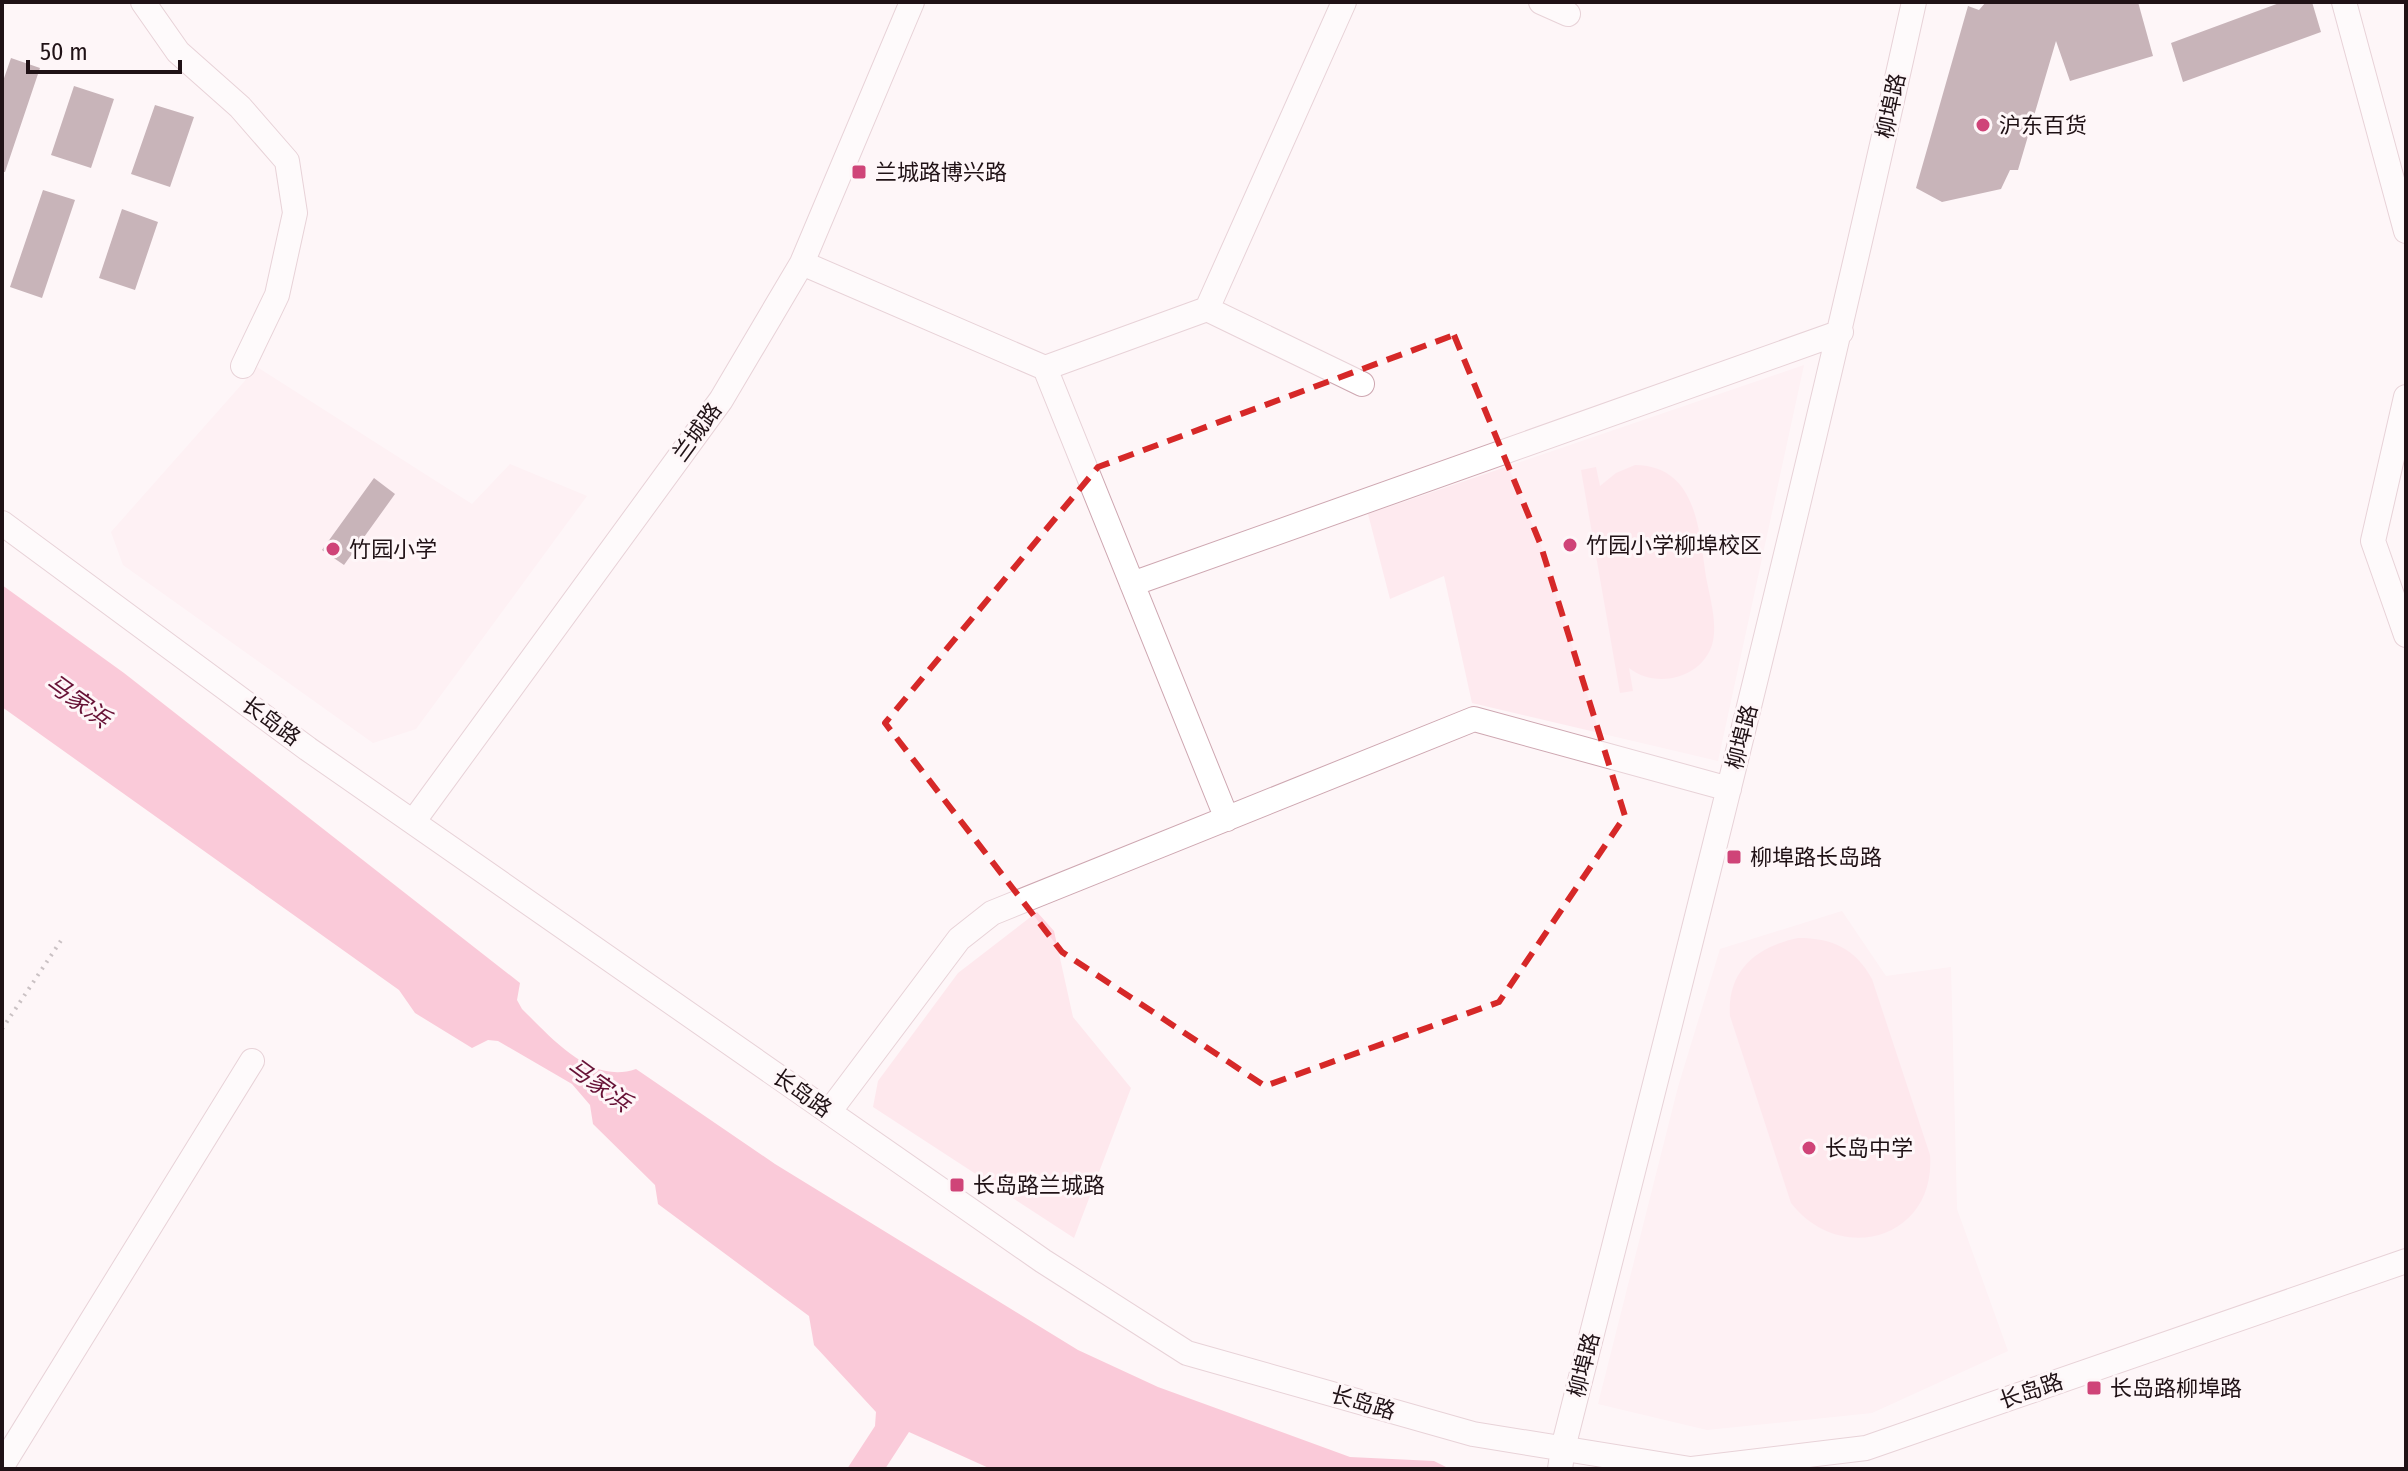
<svg xmlns="http://www.w3.org/2000/svg" width="2408" height="1471" font-family="'Fira Sans Condensed','Noto Sans SC',sans-serif">
<rect width="100%" height="100%" fill="#fef6f8"/>
<!-- built -->
<path fill="#feeaef" d="M 1804,365 L 1718,761 L 1472,703 L 1444,576 L 1390,599 L 1368,514 Z
M 257,367 L 472,504 L 510,464 L 587,496 L 416,729 L 373,743 L 123,565 L 111,532 Z
M 1842,911 L 1886,976 L 1951,967 L 1957,1209 L 2008,1351 L 1872,1413 L 1707,1430 L 1598,1404 L 1678,1087 L 1720,949 Z"/>
<!-- green -->
<path fill="#fed7e1" d="M 1635,465 C 1697,466 1699,530 1706,577 C 1710,598 1718,624 1712,645 C 1701,679 1655,689 1629,668 L 1633,691 L 1620,693 L 1581,470 L 1596,467 L 1600,486 L 1616,473 Z
M 1037,912 L 1054,931 L 1073,1017 L 1131,1088 L 1074,1238 L 873,1107 L 878,1081 L 958,973 Z
M 1798,938 C 1832,938 1855,948 1872,979 L 1930,1155 C 1936,1239 1840,1266 1791,1203 L 1730,1016 C 1727,971 1756,947 1798,938 Z"/>
<!-- water -->
<path fill="#f796b3" d="M 2,585 L 124,673 L 520,983 L 517,1000 L 522,1009 C 552,1038 591,1085 636,1069 L 775,1164 L 1078,1350 L 1158,1387 L 1350,1457 L 1434,1461 L 1450,1469 L 991,1469 L 909,1432 L 885,1469 L 847,1469 L 875,1426 L 876,1412 L 814,1345 L 809,1316 L 658,1204 L 655,1185 L 593,1124 L 590,1105 L 572,1084 L 498,1041 L 488,1040 L 472,1048 L 415,1013 L 399,990 L 2,707 Z"/>
<!-- building -->
<path fill="#88646e" d="M 1986,2 L 2138,2 L 2153,56 L 2070,81 L 2056,41 L 2018,170 L 2010,170 L 2001,189 L 1942,202 L 1916,188 L 1968,6 L 1979,10 Z
M 2282,2 L 2312,2 L 2321,32 L 2183,82 L 2171,43 Z
M 11,58 L 40,68 L 5,172 L 2,172 L 2,84 Z
M 74,86 L 114,99 L 91,168 L 51,155 Z
M 155,105 L 194,117 L 170,187 L 131,174 Z
M 43,190 L 75,200 L 42,298 L 10,287 Z
M 122,209 L 158,222 L 135,290 L 99,278 Z
M 374,478 L 395,494 L 344,565 L 322,550 Z"/>
<g fill="none" stroke-linecap="round" stroke-linejoin="round">
<!-- minor casing -->
<g stroke="#cea7b1" stroke-width="26">
<path id="minor" d="M 143,2 L 178,52 L 240,107 L 287,161 L 295,213 L 277,295 L 243,366
M 1541,2 L 1568,14
M 2344,2 L 2406,231
M 802,263 L 1045,368 L 1227,819
M 1207,309 L 1362,384
M 1045,368 L 1207,309 L 1344,2
M 2406,397 L 2373,541 L 2406,635
M 2,523 L 308,749 L 1043,1261 L 1187,1353 L 1473,1434 L 1690,1469
M 1132,584 L 1841,332
M 413,822 L 721,400 L 802,263 L 912,2
M 829,1112 L 959,939 L 992,913 L 1474,719 L 1729,789
M 2,1466 L 252,1061
M 1560,1469 L 1563,1448 C 1685,967 1807,487 1914,2
M 1692,1469 L 1866,1448 L 2406,1261"/>
</g>
<!-- path -->
<path stroke="#8d8285" stroke-width="4" stroke-dasharray="2 6" stroke-linecap="butt" d="M 2,1029 L 62,939"/>
<!-- minor -->
<use href="#minor" stroke="#fff" stroke-width="24"/>
</g>
<!-- marked area -->
<path d="M0 0H2408V1471H0ZM 1454,335 L 1540,543 L 1625,816 L 1499,1002 L 1265,1086 L 1062,952 L 885,723 L 1098,467 Z" fill="#fef6f8" fill-opacity=".55" fill-rule="evenodd"/>
<path fill="none" stroke="#d62828" stroke-width="6" stroke-dasharray="16 10" stroke-linejoin="round" d="M 1454,335 L 1540,543 L 1625,816 L 1499,1002 L 1265,1086 L 1062,952 L 885,723 L 1098,467 Z"/>
<!-- markers -->
<g fill="#cf4478" stroke="#fef6f8" stroke-width="3">
<circle cx="1983" cy="125" r="8"/>
<rect x="851" y="164" width="16" height="16" rx="4"/>
<circle cx="1570" cy="545" r="8"/>
<circle cx="333" cy="549" r="8"/>
<rect x="1726" y="849" width="16" height="16" rx="4"/>
<circle cx="1809" cy="1148" r="8"/>
<rect x="949" y="1177" width="16" height="16" rx="4"/>
<rect x="2086" y="1380" width="16" height="16" rx="4"/>
</g>
<g text-anchor="middle" dominant-baseline="central" stroke-width="6" stroke-linejoin="round" paint-order="stroke">
<!-- street labels -->
<g font-size="22" fill="#201216" stroke="#fef6f8">
<text transform="translate(1891 106) rotate(-78)">柳埠路</text>
<text transform="translate(697 432) rotate(-54)">兰城路</text>
<text transform="translate(271 721) rotate(36)">长岛路</text>
<text transform="translate(1742 737) rotate(-76)">柳埠路</text>
<text transform="translate(802 1093) rotate(35)">长岛路</text>
<text transform="translate(1584 1365) rotate(-76)">柳埠路</text>
<text transform="translate(2031 1391) rotate(-19)">长岛路</text>
<text transform="translate(1363 1403) rotate(16)">长岛路</text>
</g>
<!-- poi labels -->
<g font-size="22" fill="#201216" stroke="#fef6f8" text-anchor="start">
<text x="1999" y="125">沪东百货</text>
<text x="875" y="172">兰城路博兴路</text>
<text x="1586" y="545">竹园小学柳埠校区</text>
<text x="349" y="549">竹园小学</text>
<text x="1750" y="857">柳埠路长岛路</text>
<text x="1825" y="1148">长岛中学</text>
<text x="973" y="1185">长岛路兰城路</text>
<text x="2110" y="1388">长岛路柳埠路</text>
</g>
<!-- water labels -->
<g font-size="24" font-style="italic" fill="#671236" stroke="#fef6f8">
<text transform="translate(78 701) rotate(36)">马家浜</text>
<text transform="translate(599 1085) rotate(36)">马家浜</text>
</g>
</g>
<!-- border -->
<rect width="2408" height="1471" fill="none" stroke="#201216" stroke-width="8"/>
<!-- scale -->
<path d="M28 60v12h152v-12" fill="none" stroke="#201216" stroke-width="4"/>
<text x="40" y="60" font-size="24" fill="#201216" stroke="#fef6f8" stroke-width="6" paint-order="stroke">50 m</text>
</svg>
